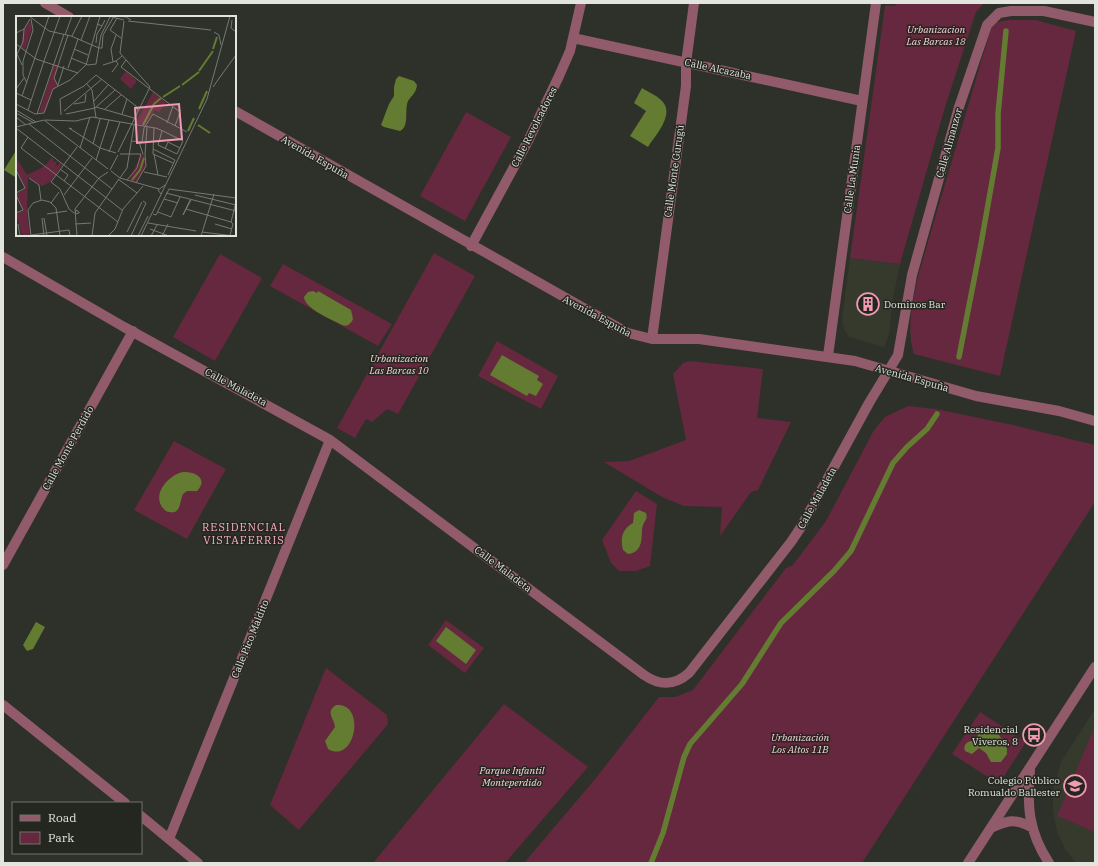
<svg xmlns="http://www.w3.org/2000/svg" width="1098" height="866" font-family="'IBM Plex Serif',serif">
<rect width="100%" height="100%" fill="#2e3129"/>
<!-- built -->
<path fill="#363a2d" d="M 850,258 L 900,264 L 893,298 L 889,334 L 884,347 L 849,337 L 844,329 L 842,319 Z
M 1095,709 L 1095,863 L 1076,863 L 1065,849 L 1057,831 L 1053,811 L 1053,791 L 1061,762 Z"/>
<!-- green -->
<path fill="#65283e" d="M 896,3 L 984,3 L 976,12 L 945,107 L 900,264 L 850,258 L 885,6 L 887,5 L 895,6 Z
M 1008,20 L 1036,20 L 1076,31 L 1000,376 L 914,354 C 906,329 913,301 918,276 L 991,28 L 997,22 Z
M 466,112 L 511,137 L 465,221 L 420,196 Z
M 434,253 L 475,276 L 398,414 L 387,409 L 372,422 L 366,419 L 355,438 L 337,428 Z
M 220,254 L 262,278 L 215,361 L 173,337 Z
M 283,264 L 392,324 L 378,346 L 270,286 Z
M 497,341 L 558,376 L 541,409 L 478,376 Z
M 690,361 L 763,369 L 757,418 L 791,422 L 758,490 L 751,492 L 720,536 L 722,507 L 684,506 L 662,497 L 604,462 L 629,461 L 686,440 L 673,374 L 683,363 Z
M 908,406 L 936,409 L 1013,425 L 1095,445 L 1095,502 L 862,863 L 524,863 L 596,778 L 659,697 L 675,697 L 693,690 L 786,568 L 793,565 L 826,521 L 874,430 L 885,417 Z
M 174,441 L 226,469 L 187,539 L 134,510 Z
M 636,491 L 657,504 L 650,566 L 636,571 L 619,571 L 611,563 L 602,540 Z
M 446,620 L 484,648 L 465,673 L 428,645 Z
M 326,668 L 387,715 L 388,724 L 299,830 L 270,805 Z
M 504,704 L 588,767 L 505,863 L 373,863 Z
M 980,712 L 1026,742 L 999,784 L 952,754 Z
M 1095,726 L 1095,832 L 1057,816 Z"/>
<!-- water -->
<path fill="#647c31" d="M 399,76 L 414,81 L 417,85 C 416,93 412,95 408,101 C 404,110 410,126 400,131 L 384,127 L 381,125 L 389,104 L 394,96 L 394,87 L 396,79 Z
M 642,88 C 648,92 656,95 661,100 C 676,113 656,135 648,147 L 630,136 L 646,111 L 634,103 Z
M 17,149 L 17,174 L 15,177 L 4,170 Z
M 313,291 L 317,293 L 318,291 L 351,310 L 353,319 C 351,324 347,327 342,325 C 331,319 305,309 304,297 L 308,292 Z
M 502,355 L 539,376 L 537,380 L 543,384 L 536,396 L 529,393 L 527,396 L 490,375 Z
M 183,472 C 195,471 209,479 197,491 L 187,491 L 183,494 C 179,503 181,517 166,511 C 149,498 167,475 183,472 Z
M 639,510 L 646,513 C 648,519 645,520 643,525 C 640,532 646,552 628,554 L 623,550 C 620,539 622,529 633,523 L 634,513 Z
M 36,622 L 45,627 L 33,649 L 27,651 L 23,645 Z
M 446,627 L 476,650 L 466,664 L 436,641 Z
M 336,705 C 367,702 355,765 328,749 L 325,741 L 335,727 C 334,718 325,712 336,705 Z
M 985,728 L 996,730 L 1007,748 L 1007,754 L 1001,762 L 991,762 L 986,753 L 979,748 L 972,754 L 965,751 C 963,746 966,742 971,741 L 976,742 L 978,734 Z"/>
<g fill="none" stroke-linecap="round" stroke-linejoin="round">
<!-- stream -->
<path stroke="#647c31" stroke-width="5.5" d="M 959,357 L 981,244 L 998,148 L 998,114 L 1006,31
M 651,863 L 663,833 L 684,757 L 690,744 L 742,684 L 781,623 L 834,571 L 851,551 L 893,463 L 907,447 L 927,429 L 937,414"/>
<!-- street -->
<path stroke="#915b6c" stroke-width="10" d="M 45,3 L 69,17
M 573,38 L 862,101
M 235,111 L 628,333 L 652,339 L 699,339 L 855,361 L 976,396 L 1059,411 L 1095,421
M 471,246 L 528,141 L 559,76 L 570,51 L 581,3
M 3,257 L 124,327 L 330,440 L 644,675 C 660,686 674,686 689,673 L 791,542 L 801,527 L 869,403 L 898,355 L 912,275 L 959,107 L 987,25 L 999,13 L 1011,11 L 1044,11 L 1095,22
M 652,339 L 686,86 L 686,63 L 694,3
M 828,356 L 876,3
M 3,565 L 133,331
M 3,705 L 125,803
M 1030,769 C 1027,806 1028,831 1049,863
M 141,816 L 198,863
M 991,828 C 1008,820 1015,818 1033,828
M 169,839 L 330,440
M 968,863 L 1095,667"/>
</g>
<!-- icons -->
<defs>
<g id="building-ring" transform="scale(1.15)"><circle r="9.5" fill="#24271f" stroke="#f09ab4" stroke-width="1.5"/><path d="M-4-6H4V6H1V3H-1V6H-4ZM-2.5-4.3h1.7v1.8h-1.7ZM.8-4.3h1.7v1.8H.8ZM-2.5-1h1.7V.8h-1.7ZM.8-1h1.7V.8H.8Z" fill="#f09ab4"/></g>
<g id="bus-ring" transform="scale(1.15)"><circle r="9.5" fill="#24271f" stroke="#f09ab4" stroke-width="1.5"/><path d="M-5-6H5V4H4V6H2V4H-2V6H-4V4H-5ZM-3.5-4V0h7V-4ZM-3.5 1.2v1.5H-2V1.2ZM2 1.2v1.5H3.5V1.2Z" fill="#f09ab4"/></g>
<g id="school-ring" transform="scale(1.15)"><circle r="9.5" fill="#24271f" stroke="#f09ab4" stroke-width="1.5"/><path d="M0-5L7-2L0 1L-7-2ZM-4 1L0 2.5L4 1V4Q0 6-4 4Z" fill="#f09ab4"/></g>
</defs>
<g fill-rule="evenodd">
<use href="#building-ring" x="868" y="304"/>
<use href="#bus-ring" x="1034" y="735"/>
<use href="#school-ring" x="1075" y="786"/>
</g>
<g text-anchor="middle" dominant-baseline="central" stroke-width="3" stroke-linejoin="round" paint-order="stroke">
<!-- park labels -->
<g font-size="10" font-style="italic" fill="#ffd1dd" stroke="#24271f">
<text x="936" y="29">Urbanizacion<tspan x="936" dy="12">Las Barcas 18</tspan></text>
<text x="399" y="358">Urbanizacion<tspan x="399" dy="12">Las Barcas 10</tspan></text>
<text x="800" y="737">Urbanización<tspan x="800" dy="12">Los Altos 11B</tspan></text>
<text x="512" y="770">Parque Infantil<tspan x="512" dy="12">Monteperdido</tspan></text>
</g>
<!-- street labels -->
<g font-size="10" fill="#e2e4de" stroke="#24271f">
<text transform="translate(718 69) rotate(12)">Calle Alcazaba</text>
<text transform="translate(534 127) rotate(-63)">Calle Revolcadores</text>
<text transform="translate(949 143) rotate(-74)">Calle Almanzor</text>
<text transform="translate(315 157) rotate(30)">Avenida Espuña</text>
<text transform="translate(674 171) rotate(-82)">Calle Monte Gurugú</text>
<text transform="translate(852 179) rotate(-82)">Calle La Munia</text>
<text transform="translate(597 316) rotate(28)">Avenida Espuña</text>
<text transform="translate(912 378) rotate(16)">Avenida Espuña</text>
<text transform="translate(236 387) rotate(28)">Calle Maladeta</text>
<text transform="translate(68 448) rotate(-61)">Calle Monte Perdido</text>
<text transform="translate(817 498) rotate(-61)">Calle Maladeta</text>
<text transform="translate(503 569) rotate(37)">Calle Maladeta</text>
<text transform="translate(250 639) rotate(-68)">Calle Pico Maldito</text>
</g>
<!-- poi labels -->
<g font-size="10" fill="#e2e4de" stroke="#24271f" text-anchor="end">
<text x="884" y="304" text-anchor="start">Dominos Bar</text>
<text x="1018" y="729">Residencial<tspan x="1018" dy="12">Viveros, 8</tspan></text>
<text x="1060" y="780">Colegio Público<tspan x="1060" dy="12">Romualdo Ballester</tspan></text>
</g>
<!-- neighbourhood labels -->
<g font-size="11" letter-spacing="1" fill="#feacc5" stroke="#24271f">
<text x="244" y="527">RESIDENCIAL<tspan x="244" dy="13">VISTAFERRIS</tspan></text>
</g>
</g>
<!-- overview -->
<g transform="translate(16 16)">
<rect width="220" height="220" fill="#2e3129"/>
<path d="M 14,5 L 16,12 L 9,34 L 5,31 L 8,13 ZM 38,48 L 42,49 L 38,62 L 41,70 L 36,74 L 29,96 L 23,97 ZM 110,55 L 121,65 L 115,73 L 104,63 ZM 137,76 L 150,87 L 143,96 L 139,94 L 136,98 L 129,109 L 119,108 ZM 128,138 L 129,152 L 120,166 L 113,164 L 125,139 ZM 0,141 L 11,159 L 29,150 L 36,141 L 38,146 L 41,145 L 39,151 L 44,147 L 46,149 L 34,166 L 26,170 L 12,161 L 11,196 L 14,220 L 6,220 L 0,198 L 7,194 L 0,178 L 9,173 L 0,152 Z" fill="#65283e"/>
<path fill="none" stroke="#647c31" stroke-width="2" d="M 197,33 L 201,21M 183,55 L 197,35M 166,69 L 183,56M 147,81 L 164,70M 183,93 L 191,75M 127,109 L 138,88 L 145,82M 182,109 L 194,117M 172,115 L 178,102M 116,164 L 124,154 L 128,142"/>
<path fill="none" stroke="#767971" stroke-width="1" d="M 13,0 L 33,15 L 55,20 L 83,32M 92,0 L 108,4M 99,0 L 110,1 L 115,4M 101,2 L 94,14 L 105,22M 216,4 L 215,12 L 219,15M 112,5 L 195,14M 81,8 L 86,10 L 89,4M 198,16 L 203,19 L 205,29M 0,17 L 8,13 L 14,3M 49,19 L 56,0M 56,20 L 66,0M 65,24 L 74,0M 80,27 L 81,18 L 86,10M 0,28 L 20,43 L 62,57M 83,32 L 86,32 L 87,19 L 97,2M 58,33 L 72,39M 1,38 L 6,49M 0,40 L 7,26 L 8,13M 55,42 L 72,49 L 80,48 L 85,19 L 94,1M 110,44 L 105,51 L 164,96 L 159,110M 28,45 L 44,0M 97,46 L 95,33 L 100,19M 70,49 L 84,0M 87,49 L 100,45 L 106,40M 52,52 L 62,23M 96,56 L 102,48 L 100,45M 204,61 L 220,39M 11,67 L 7,59 L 7,45 L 17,14 L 15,3M 71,68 L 76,74 L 80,102M 42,69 L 48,50M 42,70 L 38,62 L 52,19M 197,71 L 204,61M 0,73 L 8,62M 0,77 L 15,84M 6,80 L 33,0M 78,85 L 92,69M 0,88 L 19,98 L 28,97 L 37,73 L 54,64 L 70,49M 58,88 L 69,86 L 70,78M 80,91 L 118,102M 89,93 L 105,79M 0,94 L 20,106M 12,94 L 28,45M 48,95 L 86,63M 0,97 L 18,107M 21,98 L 48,18M 50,98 L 79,92 L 99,74M 106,98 L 111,83M 45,99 L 44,83 L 68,70 L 80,59 L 120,90 L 122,95M 0,101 L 10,109M 28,104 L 92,153M 29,104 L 60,105 L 76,101 L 139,112 L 140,112 L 147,115 L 167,125 L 161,138 L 142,129 L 146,115M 151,107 L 157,90M 13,108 L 96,173M 0,111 L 28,104M 0,112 L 106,194M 138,112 L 137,138 L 157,147M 56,113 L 53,112 L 84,132 L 100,137M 12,121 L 5,132 L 102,206M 115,125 L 126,126 L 128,112 L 137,98 L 171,116M 123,126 L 127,138M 77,128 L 84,103M 64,132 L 74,101M 137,133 L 159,144 L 152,159M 149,133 L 152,126 L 164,132M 93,136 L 104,106M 102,136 L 134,71 L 104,37 L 108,5M 104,138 L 125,138M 129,138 L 131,111M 138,138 L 142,159M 80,144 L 93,104M 44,153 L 52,159 L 48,165M 0,154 L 9,172 L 0,177M 94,154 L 102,139M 95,155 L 104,162 L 143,173M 128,156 L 151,161M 13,162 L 23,169M 104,162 L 111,152 L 118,109M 102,163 L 121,177M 111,164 L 121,152 L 125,138M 120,167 L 130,150 L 129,138M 23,169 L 25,184M 150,177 L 220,195M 145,178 L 142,174 L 149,169M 0,179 L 7,194 L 0,197M 48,179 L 76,142M 179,179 L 220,189M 148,183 L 162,187M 174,184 L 167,199 L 175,184M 35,187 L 43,176M 170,193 L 215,206M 60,194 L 63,196 L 63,197 L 59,198 ZM 142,196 L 155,201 L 164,181M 58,197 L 53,193 L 44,173 L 35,166 L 61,131M 31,198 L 51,195M 137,198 L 140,199 L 153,173 L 220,182M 26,202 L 28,220M 28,202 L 31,220M 215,206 L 220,186M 132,207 L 180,215M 2,208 L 4,220M 59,208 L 75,207M 199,208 L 216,213M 134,213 L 153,220M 111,216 L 126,186M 186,216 L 218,220M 15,219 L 53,214 L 54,220M 214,219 L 217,208 L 215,206M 15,220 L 12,194 L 17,187 L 26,184 L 34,186 L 40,192 L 44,220M 61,220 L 59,193 L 83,162 L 92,156M 76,220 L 79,197 L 103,163M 92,220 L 99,213 L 107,193 L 127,170M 115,220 L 130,187 L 127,185M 122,220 L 132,200M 125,220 L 191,83 L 214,0M 135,220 L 141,209M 146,220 L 152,208M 185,220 L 198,178"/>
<path fill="#f09ab4" fill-opacity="0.15" stroke="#f09ab4" stroke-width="2" d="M 163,88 L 166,123 L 121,127 L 119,92 Z"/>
<rect width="220" height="220" fill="none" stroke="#e2e4de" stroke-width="2"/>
</g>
<!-- border -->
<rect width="1098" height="866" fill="none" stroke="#e2e4de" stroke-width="8"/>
<!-- legend -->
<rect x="12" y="802" width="130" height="52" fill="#24271f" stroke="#70736b"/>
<rect x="20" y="815" width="20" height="6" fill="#915b6c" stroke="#70736b"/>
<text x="48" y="822" font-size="12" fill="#e2e4de">Road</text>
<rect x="20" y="832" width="20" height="12" fill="#65283e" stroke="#70736b"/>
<text x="48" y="842" font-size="12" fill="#e2e4de">Park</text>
</svg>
